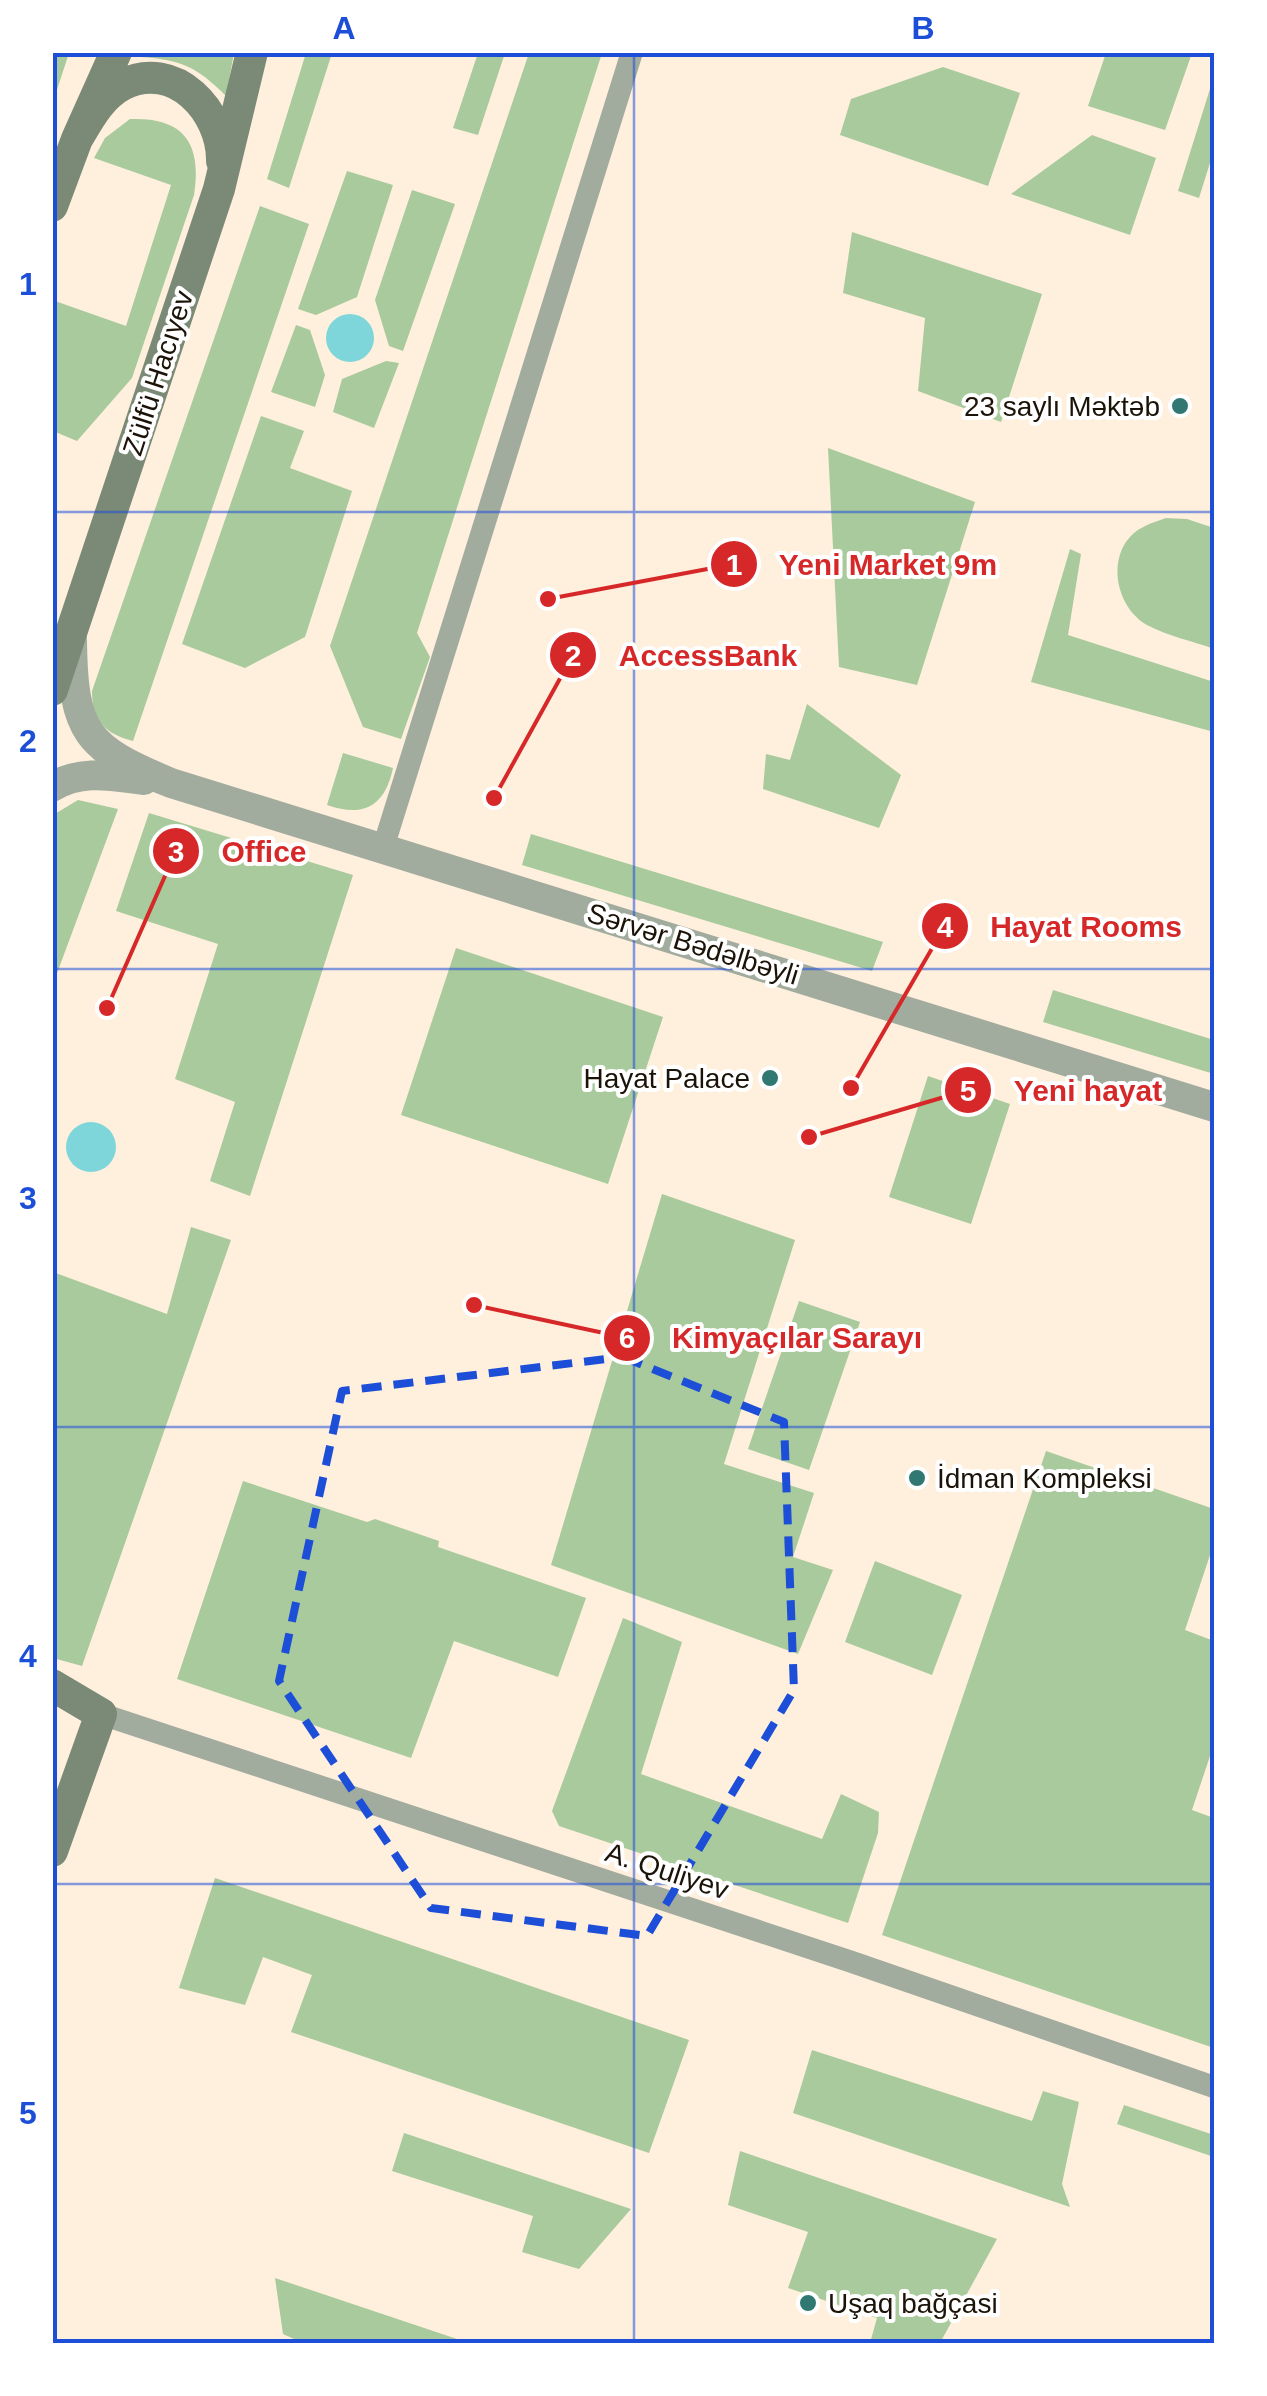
<svg xmlns="http://www.w3.org/2000/svg" width="1267" height="2396" font-family="Arial,sans-serif">
<rect width="100%" height="100%" fill="#ffefdd"/>
<!-- green -->
<path fill="#a8ca9c" d="M 53,52 L 69,53 L 53,102 L 52,53 Z
M 143,52 L 234,53 L 226,96 C 197,67 182,60 141,57 Z
M 306,53 L 332,53 L 289,188 L 267,179 Z
M 478,53 L 505,53 L 478,135 L 453,128 Z
M 529,53 L 602,53 L 417,633 L 430,657 L 401,739 L 363,727 L 330,646 Z
M 1106,53 L 1192,53 L 1165,130 L 1088,106 Z
M 943,67 L 1020,93 L 988,186 L 840,135 L 851,99 Z
M 1214,76 L 1214,150 L 1199,198 L 1178,191 Z
M 130,119 C 184,117 202,143 194,195 L 132,378 L 77,441 L 53,431 L 55,301 L 126,326 L 171,185 L 94,158 L 105,138 Z
M 1092,135 L 1156,158 L 1130,235 L 1011,194 Z
M 347,171 L 393,185 L 357,297 L 316,315 L 298,309 Z
M 412,190 L 455,204 L 403,351 L 389,346 L 375,300 Z
M 260,206 L 309,224 L 133,741 C 105,734 92,720 92,691 Z
M 852,232 L 1042,294 L 1001,422 L 918,391 L 925,318 L 843,293 Z
M 296,325 L 310,330 L 325,375 L 315,407 L 271,392 Z
M 386,361 L 399,363 L 374,428 L 333,412 L 342,379 Z
M 261,416 L 304,431 L 290,468 L 352,491 L 305,637 L 245,668 L 182,644 Z
M 828,448 L 975,502 L 917,685 L 839,667 Z
M 1166,518 L 1187,519 L 1214,528 L 1214,649 C 1193,641 1167,636 1147,625 C 1120,610 1108,569 1126,542 C 1135,528 1151,523 1166,518 Z
M 1070,549 L 1081,554 L 1068,635 L 1214,682 L 1214,732 L 1031,682 Z
M 807,704 L 901,775 L 879,828 L 763,789 L 766,754 L 790,760 Z
M 343,753 L 393,768 C 385,806 364,818 327,805 Z
M 78,800 L 118,809 L 53,984 L 53,815 Z
M 149,813 L 353,875 L 250,1196 L 210,1181 L 235,1102 L 175,1079 L 218,944 L 116,911 Z
M 531,834 L 883,942 L 872,971 L 522,865 Z
M 456,948 L 663,1017 L 608,1184 L 401,1115 Z
M 1053,990 L 1214,1040 L 1214,1074 L 1043,1022 Z
M 928,1076 L 1010,1104 L 971,1224 L 889,1197 Z
M 662,1194 L 795,1240 L 724,1464 L 814,1493 L 793,1557 L 833,1570 L 798,1654 L 551,1565 Z
M 191,1227 L 231,1240 L 82,1666 L 53,1658 L 53,1272 L 167,1314 Z
M 799,1301 L 860,1322 L 809,1470 L 748,1449 Z
M 1046,1451 L 1214,1509 L 1214,1543 L 1185,1630 L 1214,1641 L 1214,1744 L 1192,1810 L 1214,1818 L 1214,2048 L 882,1935 Z
M 243,1481 L 367,1522 L 375,1519 L 439,1541 L 438,1547 L 586,1598 L 558,1677 L 454,1641 L 411,1758 L 177,1679 Z
M 875,1561 L 962,1595 L 932,1675 L 845,1642 Z
M 623,1618 L 682,1642 L 641,1774 L 822,1839 L 841,1794 L 879,1812 L 878,1833 L 848,1923 L 559,1826 L 552,1811 Z
M 215,1878 L 689,2040 L 649,2153 L 291,2032 L 312,1975 L 263,1957 L 245,2005 L 179,1988 Z
M 812,2050 L 1032,2121 L 1043,2091 L 1079,2102 L 1062,2184 L 1070,2207 L 793,2113 Z
M 1124,2105 L 1214,2135 L 1214,2157 L 1117,2124 Z
M 404,2133 L 631,2209 L 579,2269 L 522,2252 L 533,2216 L 392,2171 Z
M 740,2151 L 997,2239 L 940,2343 L 870,2343 L 877,2318 L 788,2288 L 808,2232 L 728,2205 Z
M 275,2278 L 469,2343 L 303,2343 L 283,2334 Z"/>
<!-- water -->
<path fill="#7ed6da" d="M326 338a24 24 0 1 1 48 0a24 24 0 1 1-48 0Z
M66 1147a25 25 0 1 1 50 0a25 25 0 1 1-50 0Z"/>
<g fill="none" stroke-linecap="round" stroke-linejoin="round">
<!-- minor -->
<path stroke="#a2ac9e" stroke-width="22" d="M 383,848 L 632,52
M 101,1714 L 852,1962 L 1214,2087"/>
<!-- tertiary -->
<path stroke="#a2ac9e" stroke-width="30" d="M 72,640 C 73,733 86,748 171,783 L 1214,1107
M 52,787 C 82,769 111,776 144,780"/>
<!-- secondary -->
<path stroke="#7b8a76" stroke-width="32" d="M 77,139 C 89,119 100,97 122,85 C 175,58 223,112 222,161
M 52,206 L 77,139 L 116,52
M 52,690 L 219,189 L 252,52
M 52,1685 L 101,1714 L 52,1851"/>
</g>
<!-- marked area -->
<path fill="none" stroke="#1d4ed8" stroke-width="8" stroke-dasharray="20 12" stroke-linejoin="round" d="M 623,1357 L 784,1422 L 794,1690 L 647,1936 L 431,1908 L 279,1681 L 342,1391 Z"/>
<!-- grid -->
<path fill="none" stroke="#1d4ed8" stroke-width="2.5" stroke-opacity="0.55" d="M 634,52 L 634,2344M 52,512 L 1214,512M 52,969 L 1214,969M 52,1427 L 1214,1427M 52,1884 L 1214,1884"/>
<!-- markers -->
<g fill="#307871" stroke="#fff" stroke-width="4">
<circle cx="1180" cy="406" r="10"/>
<circle cx="770" cy="1078" r="10"/>
<circle cx="917" cy="1478" r="10"/>
<circle cx="808" cy="2303" r="10"/>
</g>
<g text-anchor="middle" dominant-baseline="central" stroke-width="8" stroke-linejoin="round" paint-order="stroke">
<!-- street labels -->
<g font-size="28" fill="#1c1308" stroke="#fff">
<text transform="translate(158 373) rotate(-72)">Zülfü Hacıyev</text>
<text transform="translate(693 944) rotate(17)">Sərvər Bədəlbəyli</text>
<text transform="translate(667 1871) rotate(18)">A. Quliyev</text>
</g>
<!-- poi labels -->
<g font-size="28" fill="#1c1308" stroke="#fff" text-anchor="end">
<text x="1160" y="406">23 saylı Məktəb</text>
<text x="750" y="1078">Hayat Palace</text>
<text x="937" y="1478" text-anchor="start">İdman Kompleksi</text>
<text x="828" y="2303" text-anchor="start">Uşaq bağçasi</text>
</g>
</g>
<!-- callouts -->
<path fill="none" stroke="#d62828" stroke-width="4" d="M548 599L734 564M494 798L573 655M107 1008L176 851M851 1088L945 926M809 1137L968 1090M474 1305L627 1338"/>
<g fill="#d62828" stroke="#fff" stroke-width="4">
<circle cx="548" cy="599" r="10"/>
<circle cx="494" cy="798" r="10"/>
<circle cx="107" cy="1008" r="10"/>
<circle cx="851" cy="1088" r="10"/>
<circle cx="809" cy="1137" r="10"/>
<circle cx="474" cy="1305" r="10"/>
<circle cx="734" cy="564" r="25"/>
<circle cx="573" cy="655" r="25"/>
<circle cx="176" cy="851" r="25"/>
<circle cx="945" cy="926" r="25"/>
<circle cx="968" cy="1090" r="25"/>
<circle cx="627" cy="1338" r="25"/>
</g>
<g font-size="30" text-anchor="middle" font-weight="bold" fill="#fff">
<text x="734" y="575">1</text>
<text x="573" y="666">2</text>
<text x="176" y="862">3</text>
<text x="945" y="937">4</text>
<text x="968" y="1101">5</text>
<text x="627" y="1348">6</text>
</g>
<g font-size="30" text-anchor="middle" font-weight="bold" fill="#d62828" stroke="#fff" stroke-width="8" stroke-linejoin="round" paint-order="stroke">
<text x="888" y="575">Yeni Market 9m</text>
<text x="708" y="666">AccessBank</text>
<text x="264" y="862">Office</text>
<text x="1086" y="937">Hayat Rooms</text>
<text x="1088" y="1101">Yeni hayat</text>
<text x="797" y="1348">Kimyaçılar Sarayı</text>
</g>
<!-- border -->
<rect width="1267" height="2396" fill="none" stroke="#ffffff" stroke-width="110"/>
<rect x="55" y="55" width="1157" height="2286" fill="none" stroke="#1d4ed8" stroke-width="4"/>
<g font-size="32" text-anchor="middle" font-weight="bold" fill="#1d4ed8">
<text x="344" y="39">A</text>
<text x="923" y="39">B</text>
<text x="28" y="295">1</text>
<text x="28" y="752">2</text>
<text x="28" y="1209">3</text>
<text x="28" y="1667">4</text>
<text x="28" y="2124">5</text>
</g>
</svg>
